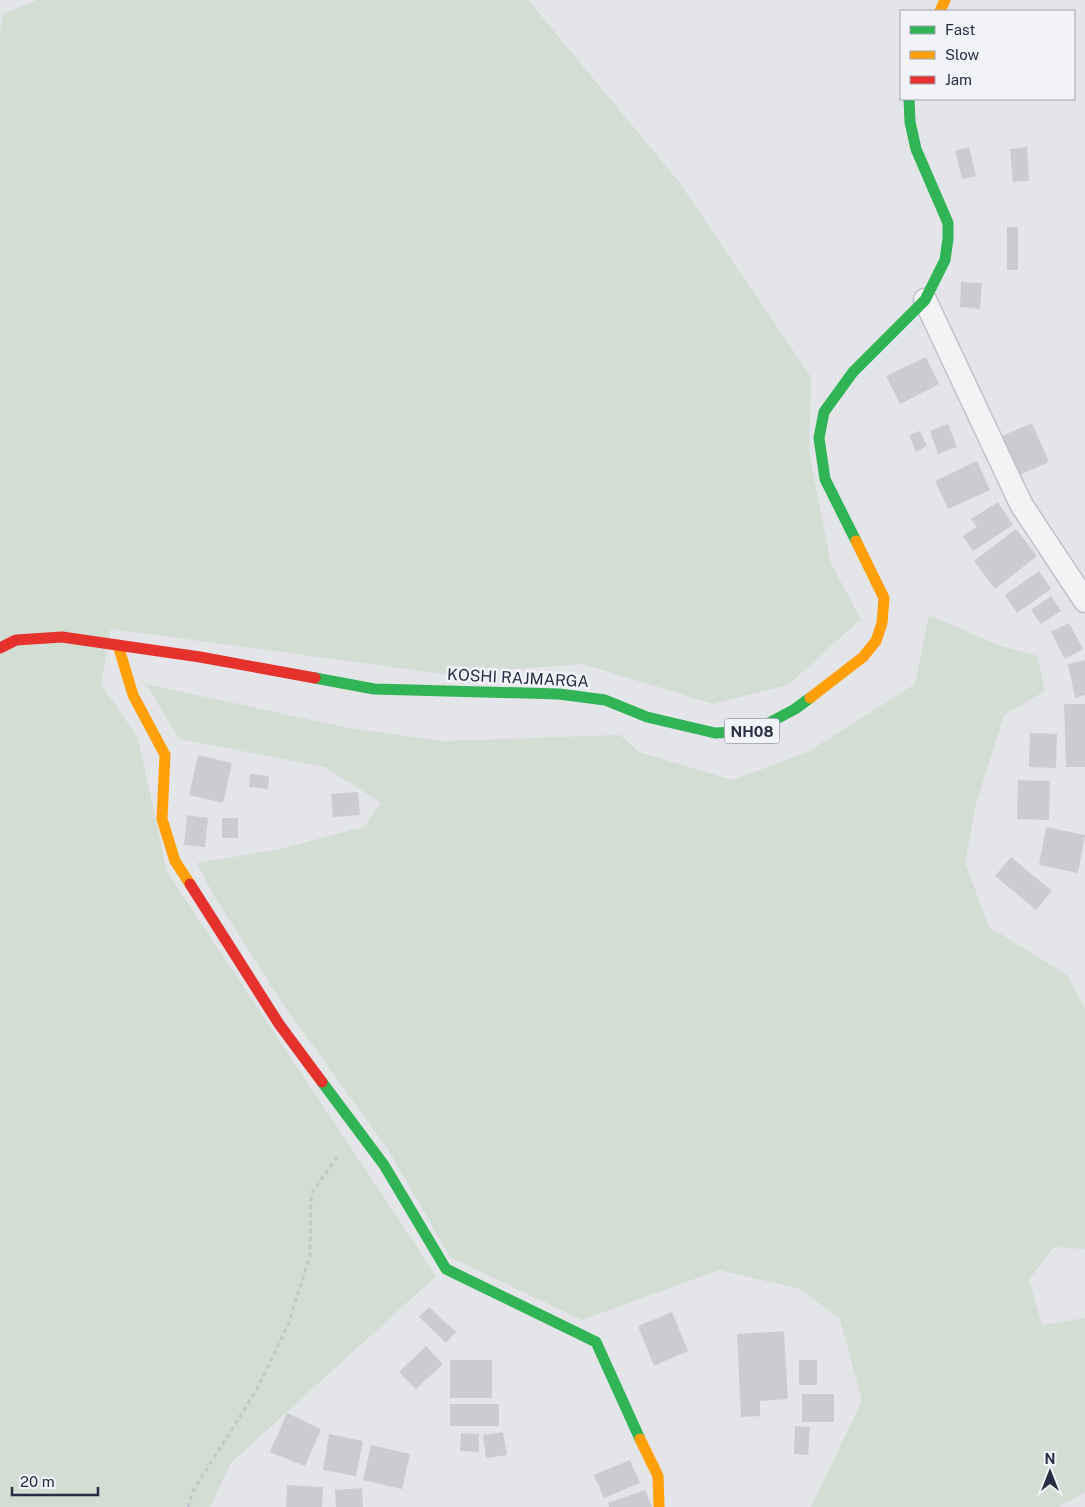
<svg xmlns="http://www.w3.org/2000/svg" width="1085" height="1507" font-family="'Public Sans',sans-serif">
<rect width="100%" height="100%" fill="#e3e5e9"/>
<!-- green -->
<path fill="#d2ddd3" d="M 37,0 L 528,0 L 679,182 L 811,377 L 809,452 L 831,564 L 861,619 L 788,685 L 713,704 L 583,664 L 444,674 L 111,629 L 101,684 L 138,738 L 167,872 L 436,1276 L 231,1463 L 210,1507 L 0,1507 L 0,32 L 3,14 Z
M 929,615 L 998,645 L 1037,656 L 1045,691 L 1004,715 L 976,804 L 965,863 L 989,927 L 1067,975 L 1085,1009 L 1085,1249 L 1054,1247 L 1029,1279 L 1042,1325 L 1085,1318 L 1085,1492 L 1059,1507 L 811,1507 L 862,1401 L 840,1319 L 800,1289 L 719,1270 L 582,1320 L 450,1257 L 389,1151 L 283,1004 L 213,894 L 197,863 L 276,850 L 364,827 L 381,803 L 325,767 L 179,739 L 146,684 L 348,728 L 443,741 L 620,735 L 639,752 L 732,780 L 808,752 L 915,684 Z"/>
<!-- building -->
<path fill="#caccd1" d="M 969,147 L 976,176 L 962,179 L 955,151 Z
M 1027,147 L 1029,181 L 1013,182 L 1010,149 Z
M 1007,227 L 1018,227 L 1018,270 L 1007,270 Z
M 961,282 L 982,283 L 980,309 L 960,307 Z
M 926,357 L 939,384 L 900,404 L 886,376 Z
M 1032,423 L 1049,462 L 1019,475 L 1002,436 Z
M 948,424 L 957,447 L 938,454 L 930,431 Z
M 920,431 L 927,446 L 916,452 L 909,435 Z
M 977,461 L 990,490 L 948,509 L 935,481 Z
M 998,502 L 1013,525 L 973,551 L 963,536 L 977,527 L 971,519 Z
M 1016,529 L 1037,556 L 995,589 L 974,561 Z
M 1039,571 L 1051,589 L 1017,613 L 1005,595 Z
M 1051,596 L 1061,611 L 1041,624 L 1031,610 Z
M 1069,623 L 1083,649 L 1065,659 L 1051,632 Z
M 1085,660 L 1085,695 L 1075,698 L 1068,664 Z
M 1064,704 L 1085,704 L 1085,767 L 1066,767 Z
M 1030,733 L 1057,734 L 1056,768 L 1029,767 Z
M 198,755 L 232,763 L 223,803 L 189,795 Z
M 250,774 L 269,776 L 268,789 L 249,787 Z
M 1018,780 L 1050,781 L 1049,820 L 1017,819 Z
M 358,792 L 360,815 L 333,817 L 331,794 Z
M 187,815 L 208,818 L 205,847 L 184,845 Z
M 222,818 L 238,818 L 238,838 L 222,838 Z
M 1046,827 L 1085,835 L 1078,873 L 1039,865 Z
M 1011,857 L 1052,891 L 1036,910 L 995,876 Z
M 429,1307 L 456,1332 L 446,1343 L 419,1317 Z
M 672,1312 L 688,1351 L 654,1366 L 638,1326 Z
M 784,1331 L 788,1399 L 760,1401 L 760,1416 L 741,1417 L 737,1334 Z
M 426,1346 L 443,1364 L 416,1389 L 399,1372 Z
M 450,1360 L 492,1360 L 492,1398 L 450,1398 Z
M 799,1360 L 817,1360 L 817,1385 L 799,1385 Z
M 802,1394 L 834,1394 L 834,1422 L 802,1422 Z
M 450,1404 L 499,1404 L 499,1426 L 450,1426 Z
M 287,1413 L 321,1429 L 305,1466 L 270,1452 Z
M 795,1426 L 810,1427 L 808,1455 L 794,1454 Z
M 503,1432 L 507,1455 L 486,1458 L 483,1435 Z
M 461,1433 L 479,1434 L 479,1452 L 460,1451 Z
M 329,1434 L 363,1441 L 356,1476 L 323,1470 Z
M 371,1445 L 410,1454 L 402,1489 L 363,1480 Z
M 630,1460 L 640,1483 L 604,1498 L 594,1475 Z
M 287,1485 L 323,1487 L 322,1507 L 286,1507 Z
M 362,1488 L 363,1507 L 336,1507 L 335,1490 Z
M 645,1490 L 652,1507 L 609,1507 L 608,1503 Z"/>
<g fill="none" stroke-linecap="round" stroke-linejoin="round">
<!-- street casing -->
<g stroke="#c0c2c7" stroke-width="25">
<path id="street" d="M 925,300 L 1021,504 L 1085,601"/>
</g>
<!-- path -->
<path stroke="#c4c6cc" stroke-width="3" stroke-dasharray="4 4" stroke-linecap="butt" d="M 188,1507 L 193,1491 L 256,1391 L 288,1325 L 310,1256 L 311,1194 L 339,1154"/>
<!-- street -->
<use href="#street" stroke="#f3f3f5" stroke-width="22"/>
<!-- fast -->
<path stroke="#30b455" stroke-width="11" d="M 856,541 L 825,479 L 819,438 L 824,412 L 853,372 L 925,300 L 945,260 L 948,239 L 948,223 L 916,149 L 910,122 L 909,99
M 315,678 L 374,689 L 559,694 L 605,700 L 647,717 L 715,733 L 754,731 L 795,709 L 810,698
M 322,1082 L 384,1165 L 446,1269 L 596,1342 L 640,1439"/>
<!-- slow -->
<path stroke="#ff9f0a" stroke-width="11" d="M 940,11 L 945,0
M 118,645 L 133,695 L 165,755 L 162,819 L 175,861 L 190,884
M 810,698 L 863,657 L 876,641 L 882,623 L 884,598 L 856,541
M 640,1439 L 658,1476 L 659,1507"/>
<!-- jam -->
<path stroke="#e5322d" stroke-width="11" d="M 0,648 L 16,640 L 62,637 L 200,657 L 315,678
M 190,884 L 279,1024 L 322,1082"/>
</g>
<g text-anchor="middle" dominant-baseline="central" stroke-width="5" stroke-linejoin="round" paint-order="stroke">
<!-- shield labels -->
<rect fill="#f1f3f8" stroke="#64697a" stroke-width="1" x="724.5" y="718.5" width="55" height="25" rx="4"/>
<g font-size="15" font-weight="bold" fill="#272e44">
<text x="752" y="731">NH08</text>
</g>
<!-- street labels -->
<g font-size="16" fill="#272e44" stroke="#f1f3f8">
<text transform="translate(518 678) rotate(3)">KOSHI RAJMARGA</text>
</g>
</g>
<!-- legend -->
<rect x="900" y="10" width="175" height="90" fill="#f1f3f8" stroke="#a0a4b0"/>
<rect x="910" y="26" width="25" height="8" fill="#30b455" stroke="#a0a4b0"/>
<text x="945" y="35" font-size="15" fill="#272e44">Fast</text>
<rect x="910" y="51" width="25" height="8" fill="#ff9f0a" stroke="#a0a4b0"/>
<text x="945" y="60" font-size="15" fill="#272e44">Slow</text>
<rect x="910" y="76" width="25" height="8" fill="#e5322d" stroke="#a0a4b0"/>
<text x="945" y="85" font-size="15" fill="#272e44">Jam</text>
<!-- north arrow -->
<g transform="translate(1050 1472)" stroke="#f1f3f8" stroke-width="4" paint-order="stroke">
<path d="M0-4L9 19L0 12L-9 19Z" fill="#272e44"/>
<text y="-8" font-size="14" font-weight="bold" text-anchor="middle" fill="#272e44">N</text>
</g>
<!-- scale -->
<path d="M12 1487v8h86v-8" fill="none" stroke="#272e44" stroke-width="2.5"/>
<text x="20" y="1487" font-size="15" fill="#272e44" stroke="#f1f3f8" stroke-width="4" paint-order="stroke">20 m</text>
</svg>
